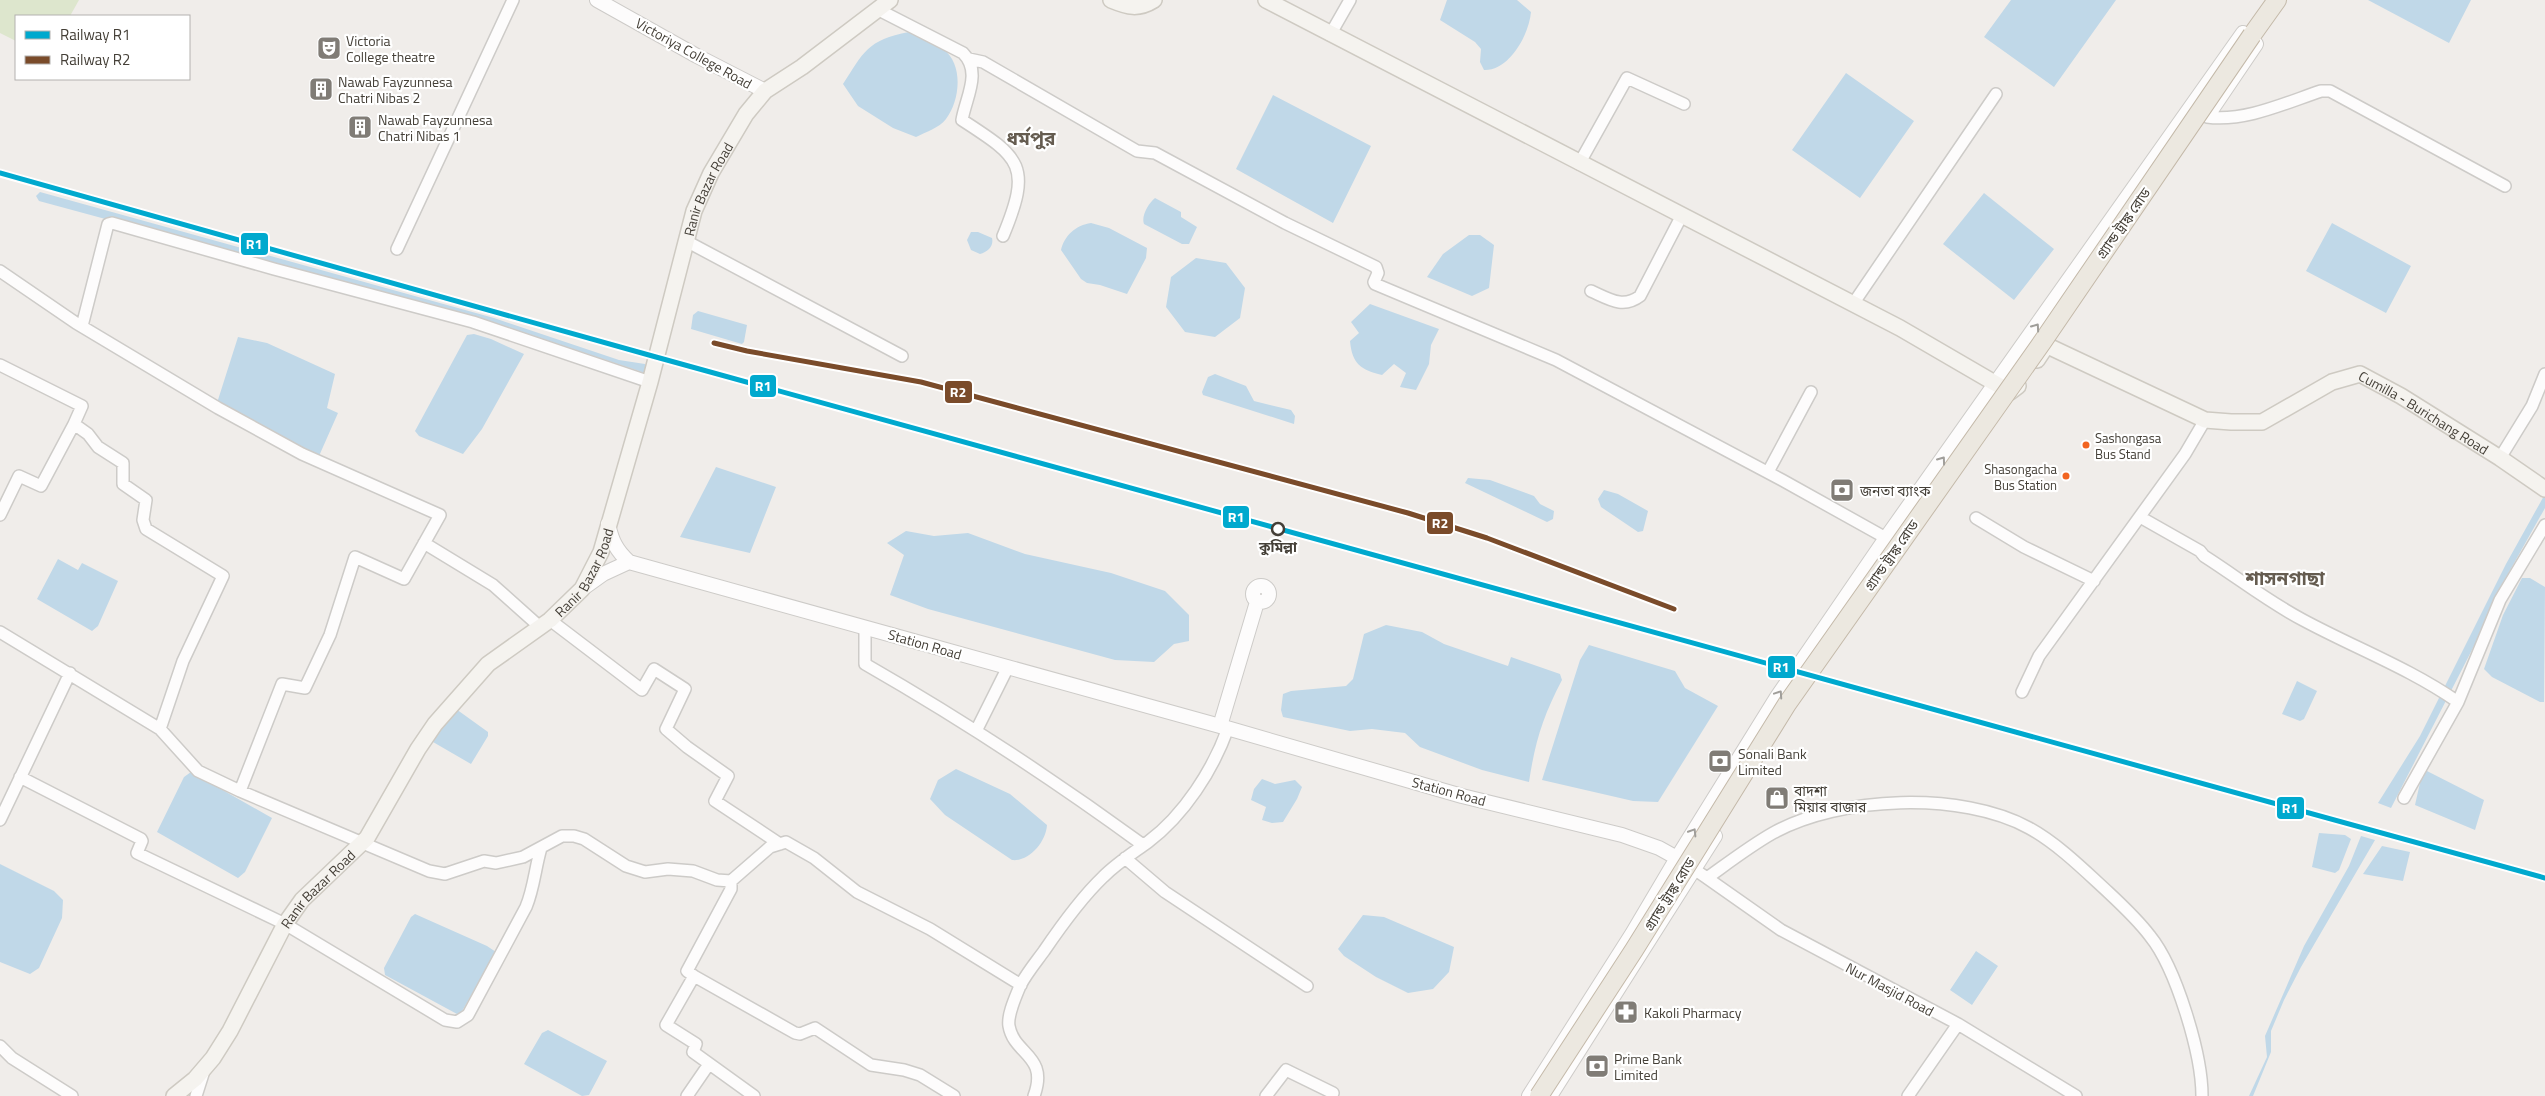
<svg xmlns="http://www.w3.org/2000/svg" width="2545" height="1096" font-family="'Titillium Web','Noto Sans Bengali',sans-serif">
<rect width="100%" height="100%" fill="#f0edea"/>
<!-- green -->
<path fill="#dde6cd" d="M 0,0 L 79,0 L 70,16 L 16,16 L 16,41 L 0,33 Z"/>
<!-- water -->
<path fill="#c0d8e8" d="M 1447,0 L 1517,0 L 1531,12 C 1529,35 1509,71 1484,70 L 1480,62 L 1481,49 L 1475,42 L 1440,20 Z
M 2011,0 L 2116,0 L 2054,87 L 1984,37 Z
M 2368,0 L 2471,0 L 2449,43 Z
M 909,32 C 920,37 934,42 943,49 C 964,64 960,101 946,119 C 939,128 926,132 916,137 L 893,128 L 858,106 L 843,84 C 864,52 867,40 909,32 Z
M 1846,73 L 1914,121 L 1860,198 L 1792,150 Z
M 1273,95 L 1371,146 L 1333,223 L 1236,169 Z
M 40,192 L 494,318 L 619,360 L 645,364 L 647,367 L 645,373 L 522,332 L 39,201 L 36,196 Z
M 1984,193 L 2054,249 L 2014,300 L 1943,244 Z
M 1155,198 L 1181,212 L 1181,217 L 1197,227 L 1189,244 L 1182,244 L 1144,224 C 1141,216 1148,204 1155,198 Z
M 1091,223 L 1109,228 L 1147,248 L 1146,258 L 1127,294 L 1100,285 L 1087,283 L 1081,279 L 1061,250 C 1064,236 1076,225 1091,223 Z
M 2332,223 L 2411,266 L 2386,313 L 2306,271 Z
M 971,232 L 978,232 L 992,238 C 994,246 988,252 980,254 L 971,250 L 967,240 Z
M 1469,235 L 1480,235 L 1494,245 L 1489,288 L 1472,296 L 1427,277 L 1443,254 Z
M 1196,258 L 1226,263 L 1245,288 L 1240,318 L 1215,337 L 1185,332 L 1166,307 L 1171,277 Z
M 1370,304 L 1439,329 L 1431,345 L 1429,364 L 1416,390 L 1400,387 L 1406,373 L 1394,364 L 1382,375 C 1361,370 1352,364 1350,341 L 1359,333 L 1351,322 Z
M 698,311 L 747,325 L 744,342 L 742,344 L 691,329 L 693,315 Z
M 474,334 L 491,339 L 524,354 L 482,429 L 463,454 L 419,436 L 415,431 L 467,335 Z
M 238,337 L 267,343 L 335,374 L 327,408 L 338,413 L 319,456 L 314,456 L 217,403 Z
M 1215,374 L 1246,386 L 1254,401 L 1291,410 L 1295,416 L 1294,424 L 1203,395 L 1202,392 L 1208,377 Z
M 716,467 L 776,487 L 750,553 L 680,537 Z
M 1468,478 L 1490,480 L 1534,496 L 1540,504 L 1554,511 L 1553,519 L 1547,522 L 1465,483 Z
M 1604,490 L 1618,494 L 1648,511 L 1643,531 L 1638,532 L 1601,507 L 1598,499 Z
M 2545,494 L 2545,508 L 2499,590 L 2475,644 L 2391,808 L 2378,803 L 2420,736 L 2506,564 Z
M 906,531 L 934,536 L 968,533 L 1025,554 L 1111,573 L 1165,591 L 1189,615 L 1189,641 L 1174,644 L 1154,662 L 1115,660 L 928,609 L 890,595 L 904,555 L 887,543 Z
M 58,559 L 78,570 L 82,563 L 118,581 L 98,626 L 92,631 L 37,599 Z
M 2522,578 L 2530,578 L 2545,587 L 2544,702 L 2540,702 L 2492,677 L 2484,669 L 2503,615 Z
M 1386,625 L 1422,632 L 1444,644 L 1508,666 L 1511,657 L 1560,674 L 1562,680 C 1543,716 1535,742 1529,782 L 1482,770 L 1420,747 L 1405,733 L 1372,729 L 1350,731 L 1283,717 L 1281,710 L 1283,694 L 1291,691 L 1346,686 L 1353,679 L 1364,634 Z
M 1589,645 L 1675,671 L 1685,688 L 1718,706 L 1658,802 L 1633,801 L 1542,780 L 1580,660 Z
M 2297,681 L 2317,691 L 2304,719 L 2300,721 L 2282,714 Z
M 456,709 L 488,732 L 488,736 L 471,764 L 433,742 L 432,735 Z
M 956,769 L 1010,794 L 1047,825 C 1046,842 1029,862 1012,860 L 945,815 L 930,799 L 938,780 Z
M 2425,770 L 2484,800 L 2475,830 L 2415,805 L 2422,774 Z
M 191,772 L 272,818 L 245,872 L 238,878 L 157,832 L 184,777 Z
M 1262,779 L 1275,784 L 1295,780 L 1302,787 L 1297,799 L 1283,822 L 1272,823 L 1262,820 L 1266,807 L 1251,800 L 1254,789 Z
M 2319,833 L 2345,835 L 2351,839 L 2339,870 L 2335,873 L 2312,867 Z
M 2361,836 L 2375,840 L 2301,967 L 2284,1000 L 2271,1031 L 2271,1052 L 2253,1096 L 2249,1096 L 2267,1057 L 2265,1036 L 2304,946 L 2349,866 Z
M 2382,846 L 2410,852 L 2403,881 L 2363,874 Z
M 0,864 L 54,891 L 63,900 L 62,918 L 39,968 L 30,974 L 0,962 Z
M 415,914 L 487,946 L 496,952 L 461,1013 L 457,1014 L 385,975 L 384,968 L 411,917 Z
M 1363,915 L 1384,917 L 1454,947 L 1449,972 L 1433,989 L 1408,993 L 1376,977 L 1344,956 L 1338,949 Z
M 1976,951 L 1998,966 L 1972,1005 L 1950,990 Z
M 548,1030 L 607,1061 L 589,1095 L 582,1096 L 524,1064 L 542,1033 Z"/>
<g fill="none" stroke-linecap="round" stroke-linejoin="round">
<!-- minor casing -->
<g stroke="#cdcbc8" stroke-width="14">
<path id="minor" d="M 877,9 L 963,53 C 982,72 966,97 962,120 C 1021,158 1032,166 1003,236
M 1330,35 L 1350,0
M 969,59 L 983,62 L 1137,151 L 1155,153 L 1285,223 L 1376,267 L 1378,273 L 1374,282 L 1375,284 L 1556,360 L 1782,480 L 1886,538
M 2207,117 C 2245,122 2285,103 2321,91 L 2330,91 L 2505,186
M 1579,164 L 1627,78 L 1684,104
M 686,241 L 902,356
M 397,249 L 513,0
M 0,271 L 76,323 L 218,408 L 302,454 L 440,515 L 404,579 L 355,557 L 330,635 L 305,688 L 282,684 L 240,791
M 1591,291 C 1609,299 1623,309 1640,296 L 1681,217
M 1853,304 L 1996,94
M 82,326 L 108,224 L 112,223 L 274,269 L 473,322 L 650,382
M 0,365 L 82,406 L 74,424 L 88,434 L 98,447 L 123,463 L 123,484 L 146,500 L 143,520 L 146,529 L 223,576 L 183,661 L 160,729
M 2500,458 L 2532,406 L 2545,374
M 1768,472 L 1811,392
M 0,515 L 19,476 L 41,486 L 74,424
M 2140,517 L 2200,551 L 2204,556 C 2237,577 2267,601 2303,620 C 2355,648 2409,668 2458,702
M 1976,518 L 2024,547 L 2094,581
M 424,543 L 493,585 L 540,627
M 550,620 L 642,690 L 654,669 L 685,689 L 666,729 L 687,747 L 728,776 L 715,801 L 780,844
M 865,627 L 865,664 C 961,719 1054,780 1143,845
M 0,632 L 160,729 L 198,771 L 240,791 L 429,871 L 445,874 L 484,861 L 496,863 L 523,857 L 562,836 L 574,836 L 584,839 L 626,866 L 645,872 L 668,869 L 693,871 L 717,880 L 731,881 L 770,847 L 786,842 L 814,858 L 857,892 L 930,929 L 1021,985
M 2022,692 L 2039,656 L 2185,454 L 2205,420
M 976,731 L 1008,667
M 20,777 L 141,839 L 142,841 L 137,853 L 285,924 L 445,1020 L 457,1022 L 468,1015 L 526,907 C 534,888 535,868 541,848
M 2404,798 L 2458,702 L 2500,600 L 2545,525
M 0,820 L 70,673
M 1125,858 L 1165,892 L 1307,986
M 1688,865 L 1707,878 C 1728,863 1750,846 1773,833 C 1840,796 1961,791 2029,828 C 2058,844 2084,870 2108,892 C 2123,906 2138,920 2150,936 C 2176,968 2202,1054 2202,1096
M 1707,878 L 1781,930 L 1958,1024 L 2076,1096
M 731,881 L 731,889 L 687,971 L 694,976 L 666,1025 L 696,1044 L 693,1052 L 754,1096
M 694,976 L 795,1033 L 800,1034 L 815,1028 L 871,1065 L 904,1070 L 920,1075 L 954,1096
M 0,1046 L 12,1058 L 72,1096
M 196,1096 L 203,1074
M 687,1096 L 709,1064
M 1034,1096 C 1049,1055 1014,1055 1009,1026 C 1007,1015 1016,996 1020,986 C 1026,974 1036,962 1044,951 C 1061,926 1081,898 1103,877 C 1117,863 1133,853 1148,842 C 1184,815 1213,770 1228,728
M 1266,1096 L 1286,1070 L 1333,1093
M 1908,1096 L 1958,1024"/>
</g>
<!-- tertiary casing -->
<g stroke="#cdcbc8" stroke-width="16">
<path id="tertiary" d="M 597,0 L 697,56 L 765,91
M 2212,109 L 2256,44
M 608,524 C 612,541 616,550 629,562 L 1220,726 L 1462,796 L 1622,835 L 1659,848 L 1677,858
M1253 594a8 8 0 1 1 16 0a8 8 0 1 1-16 0Z
M 582,589 L 603,574 L 629,562
M 1220,726 L 1257,602
M 1529,1096 L 1632,934 L 1677,858 L 1777,697 L 1886,538 L 2243,33
M 1550,1096 L 1715,836"/>
</g>
<!-- secondary casing -->
<g stroke="#cecac2" stroke-width="18">
<g id="secondary">
<path d="M 1111,0 C 1128,7 1138,10 1154,0"/>
<path d="M 1266,0 L 1900,328 L 2010,392 L 2018,386"/>
<path id="s1" d="M 2037,360 L 2045,348 L 2050,347 L 2205,420 L 2231,422 L 2262,422 L 2332,382 L 2360,374 L 2401,396 L 2500,458 L 2545,489"/>
<path id="s2" d="M 174,1096 L 195,1079 L 213,1058 L 230,1031 L 285,924 L 302,900 L 367,838 L 418,749 L 435,724 L 488,664 L 550,620 L 582,589 L 601,552 L 650,382 L 694,211 L 711,173 L 746,114 L 765,91 L 802,67 L 890,0"/>
</g>
</g>
<!-- trunk casing -->
<g stroke="#c4b9a9" stroke-width="20">
<path id="trunk" d="M 2252,35 L 2277,0"/>
</g>
<!-- minor -->
<use href="#minor" stroke="#fdfcfc" stroke-width="11"/>
<!-- tertiary -->
<use href="#tertiary" stroke="#fdfcfc" stroke-width="14"/>
<!-- secondary -->
<use href="#secondary" stroke="#f5f3ef" stroke-width="15"/>
<!-- trunk -->
<use href="#trunk" stroke="#ece8e0" stroke-width="18"/>
<!-- trunk-bridge casing -->
<g stroke="#c4b9a9" stroke-width="20" stroke-linecap="butt">
<path id="trunk-bridge" d="M 1539,1096 L 1634,950 L 1787,704 L 2043,341 L 2252,35"/>
</g>
<!-- trunk-bridge -->
<use href="#trunk-bridge" stroke="#ece8e0" stroke-width="18"/>
<!-- rail-1 casing -->
<g stroke="#fff" stroke-width="9">
<path id="rail-1" d="M 0,173 L 656,357 L 2545,878"/>
</g>
<!-- rail-2 casing -->
<g stroke="#fff" stroke-width="9">
<path id="rail-2" d="M 714,343 L 747,351 L 921,382 L 1408,513 L 1487,538 L 1674,609"/>
</g>
<!-- rail-1 -->
<use href="#rail-1" stroke="#00a9ce" stroke-width="5"/>
<!-- rail-2 -->
<use href="#rail-2" stroke="#7a4b2a" stroke-width="5"/>
</g>
<!-- one-way arrows -->
<defs><path id="oneway-chevron" d="M-2-3.5L2.5 0L-2 3.5" fill="none" stroke-width="1.6" stroke-linecap="round" stroke-linejoin="round" transform="scale(1.25)"/></defs>
<g stroke="#a09e9a">
<use href="#oneway-chevron" transform="translate(2036 327) rotate(-55)"/>
<use href="#oneway-chevron" transform="translate(1942 460) rotate(-54)"/>
<use href="#oneway-chevron" transform="translate(1779 694) rotate(-56)"/>
<use href="#oneway-chevron" transform="translate(1693 832) rotate(-58)"/>
</g>
<!-- icons -->
<defs>
<g id="theatre-square" transform="scale(1.25)"><rect x="-9" y="-9" width="18" height="18" rx="4" fill="#807c76" stroke="#fff"/><path d="M-5-5.5Q0-4 5-5.5V0Q5 5 0 6Q-5 5-5 0ZM-3.3-2.5H-1v1.5H-3.3ZM1-2.5H3.3v1.5H1ZM-2.8 1Q0 5.5 2.8 1Z" fill="#fff"/></g>
<g id="building-square" transform="scale(1.25)"><rect x="-9" y="-9" width="18" height="18" rx="4" fill="#807c76" stroke="#fff"/><path d="M-4-6H4V6H1V3H-1V6H-4ZM-2.5-4.3h1.7v1.8h-1.7ZM.8-4.3h1.7v1.8H.8ZM-2.5-1h1.7V.8h-1.7ZM.8-1h1.7V.8H.8Z" fill="#fff"/></g>
<g id="bank-square" transform="scale(1.25)"><rect x="-9" y="-9" width="18" height="18" rx="4" fill="#807c76" stroke="#fff"/><path d="M-6-4H6V4H-6ZM0-2.3a2.3 2.3 0 1 0 0 4.6a2.3 2.3 0 1 0 0-4.6Z" fill="#fff"/></g>
<g id="shop-square" transform="scale(1.25)"><rect x="-9" y="-9" width="18" height="18" rx="4" fill="#807c76" stroke="#fff"/><path d="M-5-2.5h2.3a2.7 3.5 0 0 1 5.4 0H5L5.5 6h-11ZM-1.5-2.5h3a1.5 2.3 0 0 0-3 0Z" fill="#fff"/></g>
<g id="pharmacy-square" transform="scale(1.25)"><rect x="-9" y="-9" width="18" height="18" rx="4" fill="#807c76" stroke="#fff"/><path d="M-2-6h4v4h4v4h-4v4h-4v-4h-4v-4h4Z" fill="#fff"/></g>
</defs>
<g fill-rule="evenodd">
<use href="#theatre-square" x="329" y="48"/>
<use href="#building-square" x="321" y="89"/>
<use href="#building-square" x="360" y="127"/>
<use href="#bank-square" x="1842" y="490"/>
<use href="#bank-square" x="1720" y="761"/>
<use href="#shop-square" x="1777" y="798"/>
<use href="#pharmacy-square" x="1626" y="1012"/>
<use href="#bank-square" x="1597" y="1066"/>
</g>
<!-- markers -->
<g fill="#f26522" stroke="#fff" stroke-width="2">
<circle cx="2086" cy="445" r="4.5"/>
<circle cx="2066" cy="476" r="4.5"/>
</g>
<circle fill="#fff" stroke="#443f37" stroke-width="2.5" cx="1278" cy="529" r="6"/>
<g text-anchor="middle" dominant-baseline="central" stroke-width="4.5" stroke-linejoin="round" paint-order="stroke">
<!-- bus labels -->
<g font-size="13" fill="#443f37" stroke="#fff" text-anchor="start">
<text x="2095" y="438">Sashongasa<tspan x="2095" dy="16">Bus Stand</tspan></text>
<text x="2057" y="469" text-anchor="end">Shasongacha<tspan x="2057" dy="16">Bus Station</tspan></text>
</g>
<!-- poi labels -->
<g font-size="14" fill="#443f37" stroke="#fff" text-anchor="start">
<text x="346" y="40">Victoria<tspan x="346" dy="16">College theatre</tspan></text>
<text x="338" y="81">Nawab Fayzunnesa<tspan x="338" dy="16">Chatri Nibas 2</tspan></text>
<text x="378" y="119">Nawab Fayzunnesa<tspan x="378" dy="16">Chatri Nibas 1</tspan></text>
<text x="1860" y="490">জনতা ব্যাংক</text>
<text x="1738" y="753">Sonali Bank<tspan x="1738" dy="16">Limited</tspan></text>
<text x="1794" y="790">বাদশা<tspan x="1794" dy="16">মিয়ার বাজার</tspan></text>
<text x="1644" y="1012">Kakoli Pharmacy</text>
<text x="1614" y="1058">Prime Bank<tspan x="1614" dy="16">Limited</tspan></text>
</g>
<!-- street labels -->
<g font-size="14" fill="#443f37" stroke="#fff">
<text transform="translate(694 53) rotate(29)">Victoriya College Road</text>
<text stroke="none"><textPath href="#s2" startOffset="1080">Ranir Bazar Road</textPath></text>
<text transform="translate(2123 223) rotate(-55)">গ্র্যান্ড ট্রাঙ্ক রোড</text>
<text stroke="none"><textPath href="#s1" startOffset="432">Cumilla - Burichang Road</textPath></text>
<text transform="translate(1891 555) rotate(-55)">গ্র্যান্ড ট্রাঙ্ক রোড</text>
<text stroke="none"><textPath href="#s2" startOffset="675">Ranir Bazar Road</textPath></text>
<text transform="translate(925 644) rotate(16)">Station Road</text>
<text transform="translate(1449 791) rotate(15)">Station Road</text>
<text stroke="none"><textPath href="#s2" startOffset="255">Ranir Bazar Road</textPath></text>
<text transform="translate(1669 894) rotate(-58)">গ্র্যান্ড ট্রাঙ্ক রোড</text>
<text transform="translate(1890 989) rotate(28)">Nur Masjid Road</text>
</g>
<!-- stop labels -->
<g font-size="14" font-weight="bold" fill="#443f37" stroke="#fff">
<text x="1278" y="546">কুমিল্লা</text>
</g>
<!-- district labels -->
<g font-size="19" font-weight="bold" fill="#655c50" stroke="#fff">
<text x="1031" y="137">ধর্মপুর</text>
<text x="2285" y="577">শাসনগাছা</text>
</g>
</g>
<g stroke="#fff" stroke-width="2">
<rect x="240" y="232" width="29" height="24" rx="5" fill="#00a9ce"/>
<rect x="749" y="374" width="28" height="24" rx="5" fill="#00a9ce"/>
<rect x="944" y="380" width="29" height="24" rx="5" fill="#7a4b2a"/>
<rect x="1222" y="505" width="28" height="24" rx="5" fill="#00a9ce"/>
<rect x="1426" y="511" width="28" height="24" rx="5" fill="#7a4b2a"/>
<rect x="1767" y="655" width="29" height="24" rx="5" fill="#00a9ce"/>
<rect x="2276" y="796" width="29" height="24" rx="5" fill="#00a9ce"/>
</g>
<g font-size="14" text-anchor="middle" font-weight="bold" fill="#fff">
<text x="254" y="249">R1</text>
<text x="763" y="391">R1</text>
<text x="958" y="397">R2</text>
<text x="1236" y="522">R1</text>
<text x="1440" y="528">R2</text>
<text x="1781" y="672">R1</text>
<text x="2290" y="813">R1</text>
</g>
<!-- legend -->
<rect x="15" y="15" width="175" height="65" fill="#ffffff" stroke="#b4b2af"/>
<rect x="25" y="31" width="25" height="8" fill="#00a9ce" stroke="#b4b2af"/>
<text x="60" y="40" font-size="15" fill="#443f37">Railway R1</text>
<rect x="25" y="56" width="25" height="8" fill="#7a4b2a" stroke="#b4b2af"/>
<text x="60" y="65" font-size="15" fill="#443f37">Railway R2</text>
</svg>
